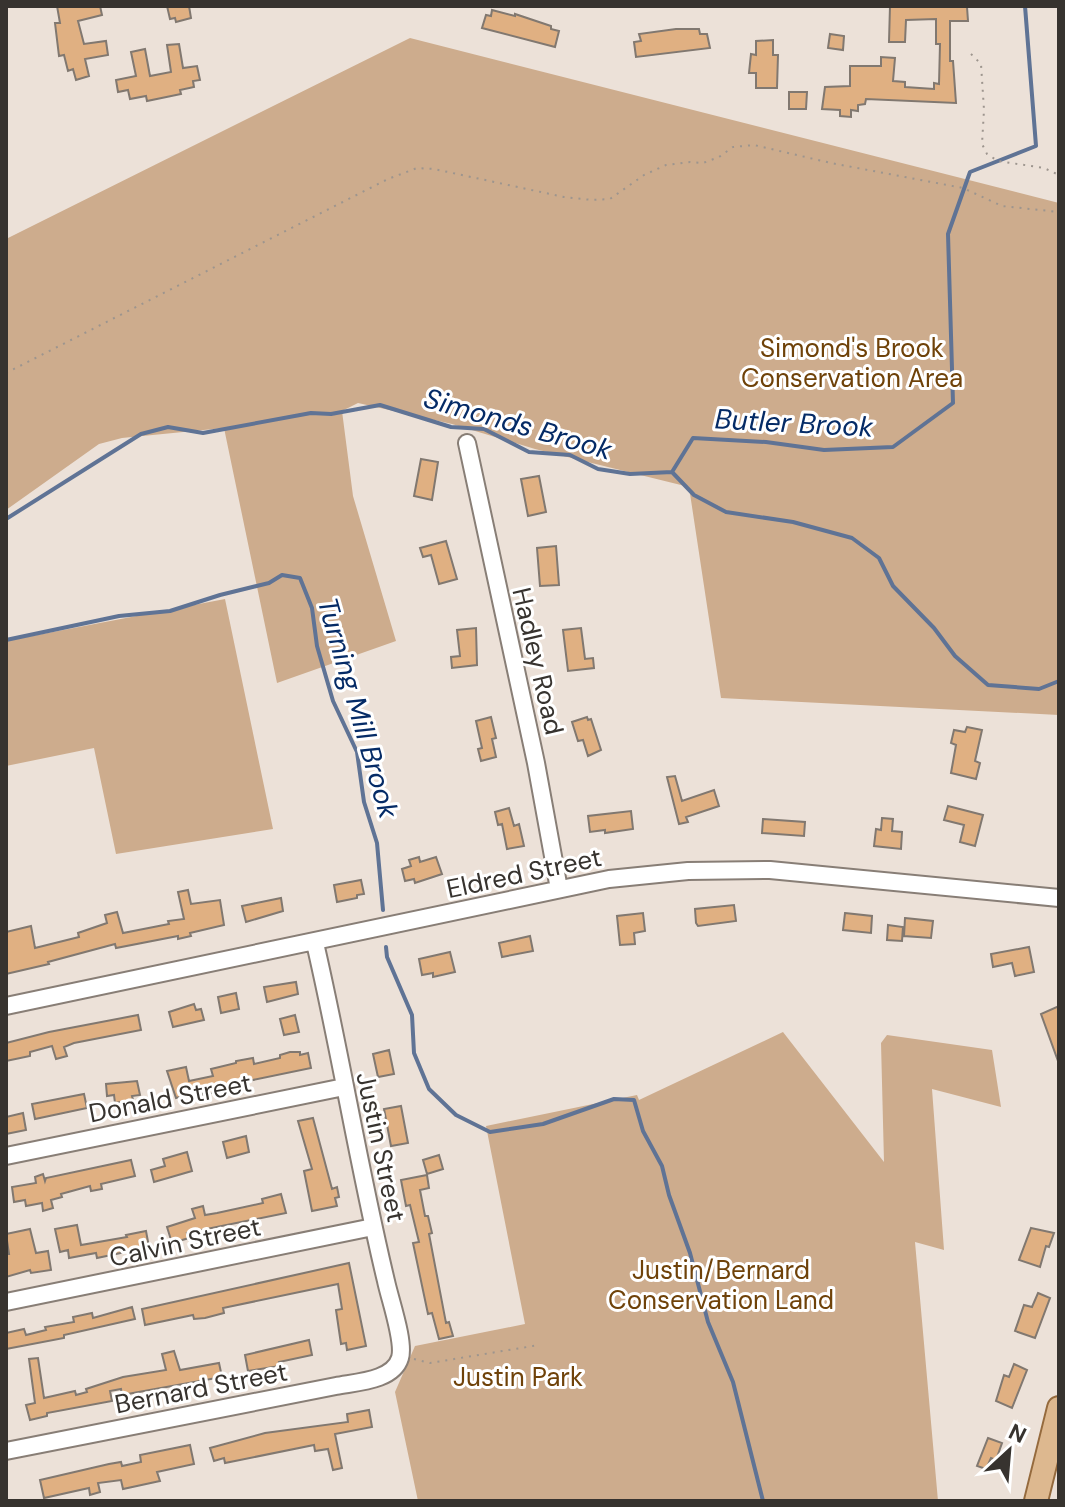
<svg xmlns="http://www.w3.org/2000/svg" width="1065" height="1507" font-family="'DM Sans',sans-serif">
<rect width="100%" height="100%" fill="#ece1d8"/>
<!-- green -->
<path fill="#cdac8d" d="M 410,38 L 1059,203 L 1059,715 L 721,698 L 689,487 L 535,449 L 452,424 L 358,403 L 342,411 L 353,496 L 396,641 L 277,683 L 224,428 L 122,438 L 99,444 L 6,510 L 6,239 Z
M 225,599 L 273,829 L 116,854 L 94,748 L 6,766 L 6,641 Z
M 783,1032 L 884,1162 L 881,1043 L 887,1035 L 992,1050 L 1001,1107 L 932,1089 L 944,1250 L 915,1242 L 938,1501 L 418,1501 L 395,1392 L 415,1346 L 525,1324 L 486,1126 L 637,1095 L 639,1100 Z"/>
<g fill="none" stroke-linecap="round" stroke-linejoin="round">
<!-- stream -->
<path stroke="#5f7395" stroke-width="4" d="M 672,472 L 693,438 L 766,442 L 824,450 L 893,447 L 953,403 L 948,234 L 970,172 L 1036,146 L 1025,6
M 6,519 L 141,434 L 168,427 L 203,433 L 311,413 L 331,414 L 380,405 L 451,427 L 484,429 L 529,452 L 570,455 L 598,469 L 630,474 L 672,472 L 694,495 L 726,512 L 793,522 L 852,538 L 879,558 L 893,586 L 934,628 L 955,656 L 988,685 L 1039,689 L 1059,681
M 6,640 L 119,616 L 170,611 L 220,595 L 269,583 L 282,575 L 300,578 L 312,608 L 317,646 L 333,701 L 357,752 L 364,802 L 377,843 L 383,910
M 386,947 L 387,957 L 412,1015 L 414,1053 L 429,1089 L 456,1115 L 490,1132 L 543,1124 L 614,1099 L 634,1100 L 643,1131 L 662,1166 L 669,1195 L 690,1253 L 708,1322 L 733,1382 L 763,1501"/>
</g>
<!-- building -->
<path fill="#e0b082" stroke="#817870" stroke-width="2" d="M 57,6 L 100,6 L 102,15 L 78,21 L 84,44 L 106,41 L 108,55 L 85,59 L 89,76 L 76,80 L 73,69 L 68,71 L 64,55 L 59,56 L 55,23 L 60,23 Z
M 167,6 L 189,6 L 191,18 L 176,22 L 175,18 L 170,19 Z
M 890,6 L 967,7 L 968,21 L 950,21 L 950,61 L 953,61 L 956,103 L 866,99 L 865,104 L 858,105 L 858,111 L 851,110 L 851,117 L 840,116 L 840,110 L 822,109 L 825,87 L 850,86 L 850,66 L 881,66 L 881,57 L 895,58 L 893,81 L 905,82 L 905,87 L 934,89 L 934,83 L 939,84 L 940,44 L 936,44 L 936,19 L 906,20 L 905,42 L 889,42 Z
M 492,10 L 515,16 L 515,14 L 551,26 L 551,29 L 559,31 L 555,47 L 482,28 L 486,15 L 491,16 Z
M 676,29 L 699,29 L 700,34 L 707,34 L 710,48 L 636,57 L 634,42 L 641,41 L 639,34 Z
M 830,34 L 844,36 L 843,50 L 828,48 Z
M 773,40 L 773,55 L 778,55 L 777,88 L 756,88 L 756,73 L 749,73 L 751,54 L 756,55 L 756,41 Z
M 179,44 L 183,68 L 197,66 L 200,80 L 193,81 L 194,87 L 180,90 L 181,94 L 147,101 L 146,96 L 130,99 L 128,90 L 118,92 L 116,80 L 136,76 L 131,52 L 145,49 L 150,76 L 171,72 L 167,45 Z
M 789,92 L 807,92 L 806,109 L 789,109 Z
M 421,459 L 438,462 L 432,500 L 414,496 Z
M 539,476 L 546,512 L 528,516 L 521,479 Z
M 446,541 L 457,579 L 439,584 L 431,555 L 423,557 L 420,548 Z
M 556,546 L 559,585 L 540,586 L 537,548 Z
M 476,628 L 477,665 L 452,668 L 451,657 L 460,656 L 457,630 Z
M 581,628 L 585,659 L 593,658 L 594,668 L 568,671 L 563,630 Z
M 491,717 L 496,738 L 492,739 L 496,757 L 481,761 L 478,749 L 482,748 L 476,721 Z
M 587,717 L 588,720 L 591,719 L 601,750 L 588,756 L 583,740 L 578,741 L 572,722 Z
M 967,727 L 982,730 L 975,761 L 980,763 L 976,779 L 951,773 L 956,745 L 951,743 L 954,730 L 965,732 Z
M 675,776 L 682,801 L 714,790 L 719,806 L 686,817 L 688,822 L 679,824 L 667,777 Z
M 948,806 L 983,815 L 975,846 L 960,842 L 964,825 L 944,820 Z
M 509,808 L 514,826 L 519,824 L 524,846 L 507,849 L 502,824 L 498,825 L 495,812 Z
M 631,811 L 633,829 L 605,833 L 605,830 L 590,832 L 588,816 Z
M 882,818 L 893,819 L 892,831 L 902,832 L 901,849 L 874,846 L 876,829 L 881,830 Z
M 763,819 L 805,822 L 804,836 L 762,833 Z
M 419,857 L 420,862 L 436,857 L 442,874 L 415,883 L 414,879 L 405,881 L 402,869 L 411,866 L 409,860 Z
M 361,880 L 364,894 L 357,895 L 357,898 L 337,902 L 334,885 Z
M 188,890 L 191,904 L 220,900 L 224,925 L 190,933 L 191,936 L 178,939 L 178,936 L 116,948 L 115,944 L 48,962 L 49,964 L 6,974 L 6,932 L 31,926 L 35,948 L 79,937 L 78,933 L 107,923 L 105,915 L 117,912 L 123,933 L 169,924 L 168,921 L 184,919 L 178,892 Z
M 281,898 L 283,911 L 246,922 L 242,906 Z
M 734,905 L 736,921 L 698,926 L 696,923 L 695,909 Z
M 643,913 L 645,931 L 634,933 L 635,944 L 620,945 L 617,916 Z
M 845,913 L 872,916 L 871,933 L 843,930 Z
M 905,918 L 933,921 L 931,938 L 904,936 Z
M 888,925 L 903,927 L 902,941 L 887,940 Z
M 530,936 L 533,951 L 502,957 L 499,943 Z
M 1029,947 L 1034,972 L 1015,976 L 1012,963 L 993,967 L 991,954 Z
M 450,952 L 455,972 L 433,977 L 433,973 L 422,975 L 419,959 Z
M 296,982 L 298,994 L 267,1002 L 264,987 Z
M 236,993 L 239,1009 L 221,1013 L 218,997 Z
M 194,1004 L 196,1010 L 201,1009 L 204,1020 L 173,1027 L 169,1012 Z
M 1059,1006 L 1059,1061 L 1058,1061 L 1041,1014 Z
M 138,1015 L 141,1030 L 74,1043 L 64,1047 L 67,1056 L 56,1059 L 52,1046 L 30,1052 L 30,1056 L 6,1061 L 6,1043 L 49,1032 Z
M 295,1015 L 299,1032 L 284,1035 L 280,1019 Z
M 389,1050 L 394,1074 L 378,1077 L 373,1054 Z
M 290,1052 L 300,1052 L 300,1055 L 308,1053 L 311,1068 L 224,1086 L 224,1090 L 203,1095 L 202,1092 L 176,1098 L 167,1071 L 186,1067 L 189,1081 L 213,1076 L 211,1069 L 236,1063 L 236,1061 L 253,1058 L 254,1064 L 280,1058 L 280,1055 Z
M 137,1081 L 140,1095 L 132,1096 L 133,1100 L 115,1103 L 114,1095 L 107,1096 L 106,1084 Z
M 84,1094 L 87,1108 L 35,1119 L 32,1104 Z
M 401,1106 L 408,1143 L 391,1146 L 384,1109 Z
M 23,1113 L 26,1130 L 6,1134 L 6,1117 Z
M 313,1118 L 332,1189 L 337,1187 L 339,1197 L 335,1198 L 337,1206 L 312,1211 L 304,1171 L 312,1169 L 298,1121 Z
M 246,1136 L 249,1152 L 227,1158 L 223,1142 Z
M 187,1152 L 192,1171 L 154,1182 L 151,1170 L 165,1166 L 163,1159 Z
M 439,1155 L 443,1169 L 427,1174 L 423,1160 Z
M 131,1160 L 135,1176 L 101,1184 L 102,1189 L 91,1191 L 90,1186 L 61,1194 L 62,1197 L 51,1200 L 53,1208 L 43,1211 L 42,1203 L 26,1206 L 25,1200 L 14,1202 L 12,1187 L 36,1183 L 35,1177 L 43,1174 L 45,1181 L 46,1178 Z
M 427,1175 L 429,1188 L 420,1190 L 425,1216 L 428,1216 L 432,1233 L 429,1234 L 446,1323 L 449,1322 L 453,1336 L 439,1339 L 432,1313 L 428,1314 L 413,1243 L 419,1242 L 410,1205 L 406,1206 L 401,1180 Z
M 281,1194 L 286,1213 L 187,1233 L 189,1238 L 172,1243 L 167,1227 L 195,1218 L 192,1209 L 203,1206 L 205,1215 L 217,1213 L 263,1203 L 262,1199 Z
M 77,1225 L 81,1245 L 127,1237 L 126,1235 L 146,1231 L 149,1247 L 97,1258 L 96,1253 L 69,1258 L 68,1250 L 60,1252 L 55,1229 Z
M 1031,1228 L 1054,1233 L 1049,1247 L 1046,1246 L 1040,1267 L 1019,1260 Z
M 30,1229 L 36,1253 L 48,1251 L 51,1270 L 31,1273 L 30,1270 L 6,1277 L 6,1254 L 9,1254 L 6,1234 Z
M 349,1263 L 366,1346 L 347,1350 L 346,1343 L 341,1344 L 336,1310 L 342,1309 L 338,1284 L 223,1308 L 224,1313 L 205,1318 L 194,1319 L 193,1315 L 145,1325 L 142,1309 Z
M 1038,1293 L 1050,1298 L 1035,1338 L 1015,1331 L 1024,1305 L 1032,1307 Z
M 132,1307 L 135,1319 L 64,1335 L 64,1338 L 6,1349 L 6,1333 L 24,1329 L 26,1335 L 46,1330 L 45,1327 L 74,1322 L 73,1317 L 92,1313 L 93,1318 Z
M 309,1340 L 312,1355 L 279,1362 L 280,1366 L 248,1371 L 245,1355 Z
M 174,1351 L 180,1370 L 219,1363 L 222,1377 L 122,1395 L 121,1389 L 110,1391 L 112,1401 L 47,1413 L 47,1416 L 30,1420 L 26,1405 L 35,1403 L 29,1359 L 38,1358 L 44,1398 L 75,1391 L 76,1395 L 87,1392 L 86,1389 L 123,1377 L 166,1370 L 162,1354 Z
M 1014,1364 L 1027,1370 L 1012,1408 L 996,1401 L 1004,1375 L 1009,1377 Z
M 369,1410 L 372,1427 L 335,1434 L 342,1468 L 333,1470 L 328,1449 L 315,1451 L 314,1445 L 225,1463 L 224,1458 L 214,1461 L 210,1448 L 265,1433 L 348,1422 L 347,1414 Z
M 988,1438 L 1002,1443 L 996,1460 L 991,1458 L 986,1469 L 977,1466 Z
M 190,1445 L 194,1464 L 157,1472 L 160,1481 L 123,1489 L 121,1480 L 98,1483 L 100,1492 L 90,1495 L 89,1488 L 44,1498 L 40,1480 L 109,1464 L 121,1462 L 122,1466 L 141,1462 L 140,1455 Z"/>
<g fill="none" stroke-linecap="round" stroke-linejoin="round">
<!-- minor casing -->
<g stroke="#887e76" stroke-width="20">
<path id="minor" d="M 467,443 L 536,763 L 559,889
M 6,1006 L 609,879 L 688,871 L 770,870 L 1059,898
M 6,1156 L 344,1087
M 6,1302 L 373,1227
M 6,1451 L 336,1386 C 356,1382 393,1381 400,1358 C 405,1342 390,1300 386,1281 C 359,1169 341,1055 315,943"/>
</g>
<!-- major casing -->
<g stroke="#956a3d" stroke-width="26">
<path id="major" d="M 1036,1501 L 1059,1408"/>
</g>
<!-- path -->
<path stroke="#9d958e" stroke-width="2" stroke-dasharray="2 6" stroke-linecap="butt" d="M 971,54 L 981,64 L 984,110 L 982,144 L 987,154 L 998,161 L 1044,168 L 1059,175
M 6,373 L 388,179 L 417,168 L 434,169 L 564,197 L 592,200 L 610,199 L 644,175 L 666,165 L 690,162 L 703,163 L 719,157 L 733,147 L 754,145 L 831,163 L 963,188 L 1002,206 L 1059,212
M 414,1359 L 430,1363 L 539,1345"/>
<!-- minor -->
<use href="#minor" stroke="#fff" stroke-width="16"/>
<!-- major -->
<use href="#major" stroke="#ddb88f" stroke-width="22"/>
</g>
<g text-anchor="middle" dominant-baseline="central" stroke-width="6" stroke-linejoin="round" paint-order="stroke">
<!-- park labels -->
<g font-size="26" fill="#6f4209" stroke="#fff">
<text x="852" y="348">Simond's Brook<tspan x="852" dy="30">Conservation Area</tspan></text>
<text x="721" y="1270">Justin/Bernard<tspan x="721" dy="30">Conservation Land</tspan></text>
<text x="518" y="1377">Justin Park</text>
</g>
<!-- street labels -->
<g font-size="26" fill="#37332f" stroke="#fff">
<text transform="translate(538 661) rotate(77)">Hadley Road</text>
<text transform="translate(524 873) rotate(-12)">Eldred Street</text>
<text transform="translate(170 1098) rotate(-11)">Donald Street</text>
<text transform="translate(381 1147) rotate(78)">Justin Street</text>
<text transform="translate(185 1242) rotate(-12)">Calvin Street</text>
<text transform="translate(201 1388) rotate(-11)">Bernard Street</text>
</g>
<!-- water labels -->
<g font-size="28" font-style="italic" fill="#052b66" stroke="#fff">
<text transform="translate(794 423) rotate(3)">Butler Brook</text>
<text transform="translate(518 424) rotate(16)">Simonds Brook</text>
<text transform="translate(358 708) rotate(74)">Turning Mill Brook</text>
</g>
</g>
<!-- border -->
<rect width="1065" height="1507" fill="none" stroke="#37332f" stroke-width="16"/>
<!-- north arrow -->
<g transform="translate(1009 1451) rotate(26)" stroke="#ffffff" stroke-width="6" paint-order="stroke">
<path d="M0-6L14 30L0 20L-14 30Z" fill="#37332f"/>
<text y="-12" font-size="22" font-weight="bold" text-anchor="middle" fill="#37332f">N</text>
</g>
</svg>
